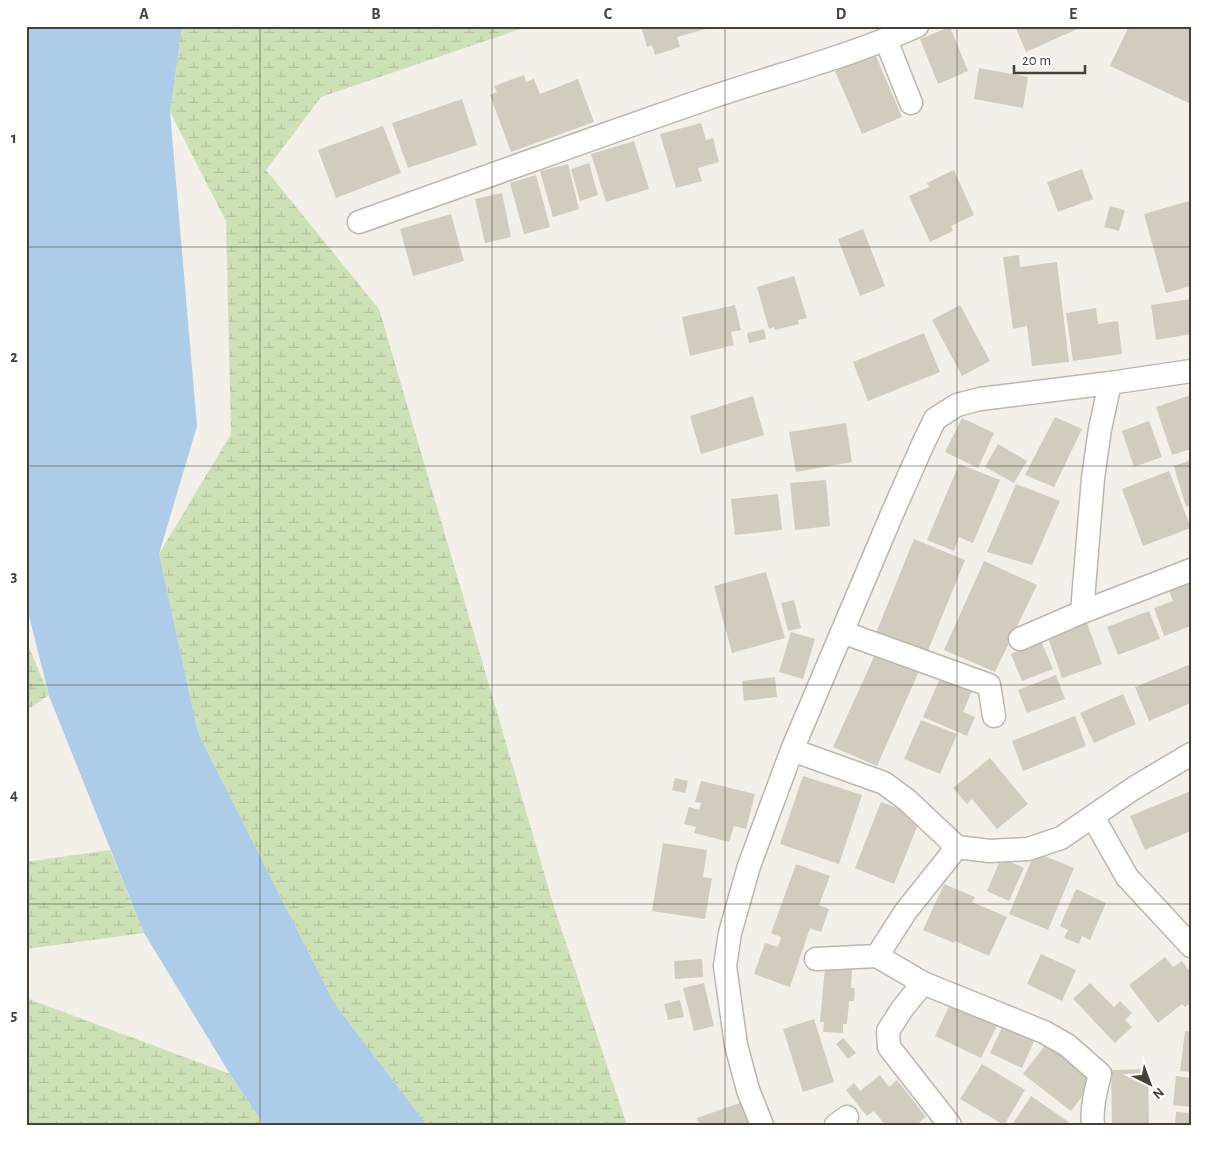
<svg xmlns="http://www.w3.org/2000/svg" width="1217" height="1151" font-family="'Alegreya Sans',sans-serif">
<defs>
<pattern id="wetland-marsh" width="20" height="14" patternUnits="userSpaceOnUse" patternTransform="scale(1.25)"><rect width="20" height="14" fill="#cce1b6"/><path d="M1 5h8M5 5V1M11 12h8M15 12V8" fill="none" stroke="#b1c29d"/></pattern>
</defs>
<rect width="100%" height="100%" fill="#f2f0e8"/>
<!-- wetland -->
<path fill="url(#wetland-marsh)" d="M 182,26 L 529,26 L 321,97 L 266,170 L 379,309 L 554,907 L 627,1125 L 427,1125 L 334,1003 L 198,733 L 159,554 L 231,434 L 226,221 L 170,112 Z
M 26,640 L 49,695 L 26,711 Z
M 110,850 L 144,933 L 26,949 L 26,862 Z
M 26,998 L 230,1074 L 264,1125 L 26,1125 Z"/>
<!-- water -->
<path fill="#accce7" d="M 26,26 L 182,26 L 170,112 L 197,426 L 159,554 L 198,733 L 334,1003 L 427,1125 L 264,1125 L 230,1074 L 144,933 L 49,696 L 26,604 Z"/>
<!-- building -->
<path fill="#d2ccbf" d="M 641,26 L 706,26 L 706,29 L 677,37 L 680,47 L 655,55 L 652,45 L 647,47 Z
M 1015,26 L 1084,26 L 1026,52 Z
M 1129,26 L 1184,26 L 1191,30 L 1191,104 L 1110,66 Z
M 950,27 L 968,71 L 938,84 L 920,39 Z
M 875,54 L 902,117 L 862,134 L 835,71 Z
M 979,68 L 1028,77 L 1023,108 L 974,99 Z
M 524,75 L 526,82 L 534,79 L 540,94 L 578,79 L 594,122 L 511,152 L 490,95 L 497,92 L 494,86 Z
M 462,99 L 477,145 L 408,168 L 392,123 Z
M 701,123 L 706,140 L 713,138 L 719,162 L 698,168 L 702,181 L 676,188 L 660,134 Z
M 383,126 L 401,173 L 336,198 L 318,150 Z
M 634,141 L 649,189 L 606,202 L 591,154 Z
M 589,163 L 598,195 L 580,201 L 571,169 Z
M 568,164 L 579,209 L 553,217 L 540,171 Z
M 1082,169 L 1093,199 L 1058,212 L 1047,182 Z
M 954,170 L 974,215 L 951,226 L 953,231 L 930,242 L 909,196 L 929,187 L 927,183 Z
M 536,175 L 550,227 L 524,234 L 510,183 Z
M 502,193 L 511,237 L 485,243 L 475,199 Z
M 1189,201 L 1191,209 L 1191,286 L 1166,293 L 1144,214 Z
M 1110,206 L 1125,210 L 1119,231 L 1104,227 Z
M 451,214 L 464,261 L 413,276 L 400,229 Z
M 863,229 L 885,286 L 860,296 L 838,239 Z
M 1019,255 L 1020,267 L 1057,262 L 1069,362 L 1032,366 L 1027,326 L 1013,329 L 1003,257 Z
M 794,276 L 807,318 L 798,320 L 799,324 L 775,330 L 774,327 L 769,329 L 757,287 Z
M 1191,299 L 1191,334 L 1156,340 L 1151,305 Z
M 735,305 L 741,330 L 731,332 L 734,345 L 690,356 L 682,317 Z
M 960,305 L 990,361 L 962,376 L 932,320 Z
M 1096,308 L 1098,324 L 1118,321 L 1122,354 L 1073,361 L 1066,313 Z
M 764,329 L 766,339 L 749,343 L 747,333 Z
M 924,333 L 940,372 L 868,401 L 853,362 Z
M 1191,395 L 1191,449 L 1172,455 L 1156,407 Z
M 753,396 L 764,435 L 701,454 L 690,416 Z
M 1055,417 L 1082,429 L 1054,487 L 1025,475 Z
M 962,418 L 994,433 L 978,468 L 945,452 Z
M 1149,421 L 1162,457 L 1134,467 L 1122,431 Z
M 846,423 L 852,462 L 796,472 L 789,432 Z
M 998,444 L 1027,461 L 1014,483 L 985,467 Z
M 1191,460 L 1191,505 L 1186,507 L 1174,466 Z
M 959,464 L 1000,480 L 973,543 L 959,537 L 954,551 L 927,540 Z
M 1169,471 L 1191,528 L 1143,546 L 1122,489 Z
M 826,480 L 830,526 L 795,530 L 790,483 Z
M 1016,484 L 1060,501 L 1032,565 L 987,552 Z
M 778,494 L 782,530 L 735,535 L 731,499 Z
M 914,539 L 965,560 L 927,653 L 876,633 Z
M 984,561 L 1037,585 L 995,672 L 944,650 Z
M 766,572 L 785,638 L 732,653 L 714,586 Z
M 1191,577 L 1191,626 L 1164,636 L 1154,608 L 1173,601 L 1167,586 Z
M 794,600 L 801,628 L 788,631 L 781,603 Z
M 1149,611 L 1160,639 L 1118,655 L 1107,627 Z
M 1087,623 L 1102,664 L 1062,678 L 1048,638 Z
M 791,632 L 815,639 L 803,679 L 779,672 Z
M 1041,641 L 1053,669 L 1022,681 L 1011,654 Z
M 877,650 L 920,669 L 877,766 L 833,747 Z
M 1191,664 L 1191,703 L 1149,721 L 1135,687 Z
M 1056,675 L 1065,699 L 1027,713 L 1018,690 Z
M 775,677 L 777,697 L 744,701 L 742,681 Z
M 940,678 L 972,691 L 963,712 L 975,717 L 967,736 L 923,717 Z
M 1123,694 L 1136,724 L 1094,743 L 1080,713 Z
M 1075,716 L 1086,746 L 1023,771 L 1012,741 Z
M 921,720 L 957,734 L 940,774 L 904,759 Z
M 990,758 L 1028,804 L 997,829 L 972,799 L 967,804 L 953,788 Z
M 803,776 L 862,795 L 839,864 L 780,844 Z
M 675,778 L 688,781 L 685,793 L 672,790 Z
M 701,781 L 755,794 L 746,829 L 734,826 L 729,842 L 694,833 L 696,827 L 684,824 L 689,807 L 699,810 L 701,803 L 695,802 Z
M 1191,791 L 1191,831 L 1145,850 L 1130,816 Z
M 881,802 L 921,817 L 894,884 L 855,868 Z
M 663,843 L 707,850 L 703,877 L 712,878 L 705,919 L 652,911 Z
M 1035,852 L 1074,868 L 1048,930 L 1009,914 Z
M 1001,858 L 1024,868 L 1009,901 L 987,891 Z
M 796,864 L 830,876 L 819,905 L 829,909 L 821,932 L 810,928 L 790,987 L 754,974 L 765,943 L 778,947 L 781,937 L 771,933 Z
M 944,884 L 975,897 L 972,902 L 1007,917 L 989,956 L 955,941 L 954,943 L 923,930 Z
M 1076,889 L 1106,903 L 1090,940 L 1082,936 L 1079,944 L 1064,938 L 1068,930 L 1060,926 Z
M 1041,954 L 1076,970 L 1062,1001 L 1027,984 Z
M 1165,957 L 1173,967 L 1182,961 L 1191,973 L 1191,1003 L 1185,1007 L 1182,1004 L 1158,1023 L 1129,985 Z
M 702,959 L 703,977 L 675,979 L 674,961 Z
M 825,967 L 852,969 L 851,988 L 855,988 L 854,1001 L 849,1001 L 847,1024 L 843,1024 L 843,1033 L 823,1032 L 824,1022 L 820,1022 Z
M 704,983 L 714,1026 L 694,1031 L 683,988 Z
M 1090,983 L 1114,1007 L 1120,1001 L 1132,1013 L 1125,1020 L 1132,1027 L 1115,1043 L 1073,999 Z
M 953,998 L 1000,1020 L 981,1058 L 935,1036 Z
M 680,1000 L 684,1017 L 668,1020 L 664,1004 Z
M 814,1019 L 834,1082 L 803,1092 L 783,1029 Z
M 1005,1021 L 1037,1035 L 1022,1068 L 990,1053 Z
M 1185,1031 L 1191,1032 L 1191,1072 L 1180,1071 Z
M 843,1038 L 856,1053 L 848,1059 L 836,1044 Z
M 1050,1039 L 1094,1081 L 1071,1111 L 1023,1074 Z
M 982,1064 L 1025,1090 L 1004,1125 L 960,1099 Z
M 1148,1069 L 1149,1125 L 1112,1125 L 1111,1070 Z
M 880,1075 L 889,1087 L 897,1080 L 926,1117 L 916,1125 L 885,1125 L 874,1111 L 867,1116 L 846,1090 L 854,1083 L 860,1091 Z
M 1176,1076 L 1191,1078 L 1191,1107 L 1173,1105 Z
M 1031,1096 L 1073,1125 L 1012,1125 Z
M 745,1101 L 753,1125 L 700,1125 L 697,1118 Z
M 1176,1112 L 1191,1113 L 1191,1125 L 1175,1125 Z"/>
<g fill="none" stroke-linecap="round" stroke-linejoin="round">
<!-- minor casing -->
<g stroke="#bcb7ac" stroke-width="25">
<path id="minor" d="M 886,40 L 911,103
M 359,222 C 475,181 590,139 706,99 C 776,75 849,57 917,26
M 1110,383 L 1100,429 L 1093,478 L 1082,612 L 1191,570
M 842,632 L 989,685 L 994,716
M 1020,639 L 1082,612
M 792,750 L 884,783 L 907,800 L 957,847 L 906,911 L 877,956 L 816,959
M 1093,817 L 1127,877 L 1191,946
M 957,847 L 990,851 L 1028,849 L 1061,838 L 1134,788 L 1191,754
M 877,956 L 923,983
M 762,1125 L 748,1090 L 736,1045 L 725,966 L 730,933 L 749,866 L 792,750 L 892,514 L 923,444 L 935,419 L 957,405 L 980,399 L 1110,383 L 1191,371
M 836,1125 L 847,1117
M 950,1125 L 889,1047 L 888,1031 L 902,1009 L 923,983 L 1044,1032 L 1067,1045 L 1100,1074 C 1096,1090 1091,1108 1093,1125"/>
</g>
<!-- minor -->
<use href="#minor" stroke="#fff" stroke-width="22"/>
</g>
<!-- grid -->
<path fill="none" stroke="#454038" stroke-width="1" stroke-opacity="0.55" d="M 260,26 L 260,1125M 492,26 L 492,1125M 725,26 L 725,1125M 957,26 L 957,1125M 26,247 L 1191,247M 26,466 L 1191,466M 26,685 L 1191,685M 26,904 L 1191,904"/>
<!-- border -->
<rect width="1217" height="1151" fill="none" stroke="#ffffff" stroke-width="55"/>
<!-- north arrow -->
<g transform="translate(1150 1084) rotate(138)" stroke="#ffffff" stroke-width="4" paint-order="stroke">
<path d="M0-4L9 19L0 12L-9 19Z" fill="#454038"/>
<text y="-8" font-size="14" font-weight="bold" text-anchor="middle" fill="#454038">N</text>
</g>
<!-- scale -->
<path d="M1014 65v8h71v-8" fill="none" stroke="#454038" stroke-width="2.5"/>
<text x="1022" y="65" font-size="15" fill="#454038" stroke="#ffffff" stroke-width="4" paint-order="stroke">20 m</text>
<rect x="28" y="28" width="1162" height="1096" fill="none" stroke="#454038" stroke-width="2"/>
<g font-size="16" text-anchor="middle" font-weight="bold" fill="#454038">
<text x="144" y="19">A</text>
<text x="376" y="19">B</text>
<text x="608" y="19">C</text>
<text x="841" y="19">D</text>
<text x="1073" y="19">E</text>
<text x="14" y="143">1</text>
<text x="14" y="362">2</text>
<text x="14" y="581">3</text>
<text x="14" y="800">4</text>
<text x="14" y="1020">5</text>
</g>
</svg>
